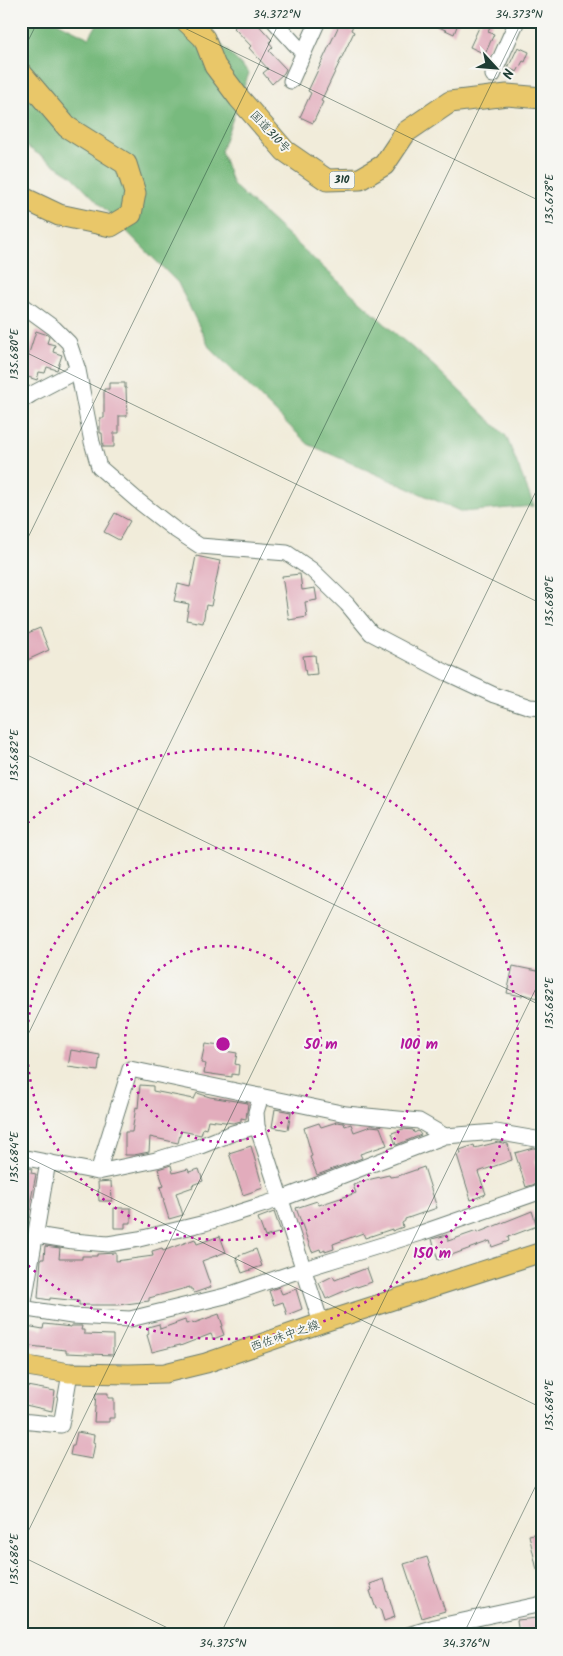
<svg xmlns="http://www.w3.org/2000/svg" width="563" height="1656" font-family="Kalam,'Klee One',sans-serif">
<rect width="100%" height="100%" fill="#f6f6f2"/>
<filter id="ink" filterUnits="userSpaceOnUse"><feTurbulence type="fractalNoise" baseFrequency=".02" numOctaves="2"/><feDisplacementMap in="SourceGraphic" scale="10" xChannelSelector="R" yChannelSelector="G"/><feConvolveMatrix kernelMatrix="1 2 1 2 8 2 1 2 1" color-interpolation-filters="sRGB"/></filter>
<filter id="wash" filterUnits="userSpaceOnUse"><feTurbulence type="fractalNoise" baseFrequency=".0096" numOctaves="4" result="noise"/><feDisplacementMap in="SourceGraphic" scale="20" xChannelSelector="R" yChannelSelector="G"/><feGaussianBlur stdDeviation="1.12" result="paint"/><feColorMatrix in="noise" values="0 0 0 0 0 0 0 0 0 0 0 0 0 0 0 0 0 1.4 0 .05"/><feComposite in="paint" operator="in"/></filter>
<g filter="url(#wash)">
<rect width="100%" height="100%" fill="#f1ecda"/>
<!-- forest -->
<path fill="#78ba7e" stroke="#4c7c59" d="M 21,21 L 55,21 L 89,38 L 99,21 L 198,21 L 249,73 L 221,151 L 233,185 L 396,334 L 435,367 L 506,436 L 534,506 L 462,512 L 308,444 L 209,347 L 178,283 L 71,175 L 21,143 Z"/>
<g id="blocks">
<!-- building -->
<path fill="#e2acbc" d="M 241,21 L 255,21 L 272,40 L 269,42 L 273,47 L 269,51 L 286,69 L 284,73 L 272,84 L 263,73 L 268,69 L 249,48 L 251,46 L 234,28 Z
M 341,21 L 355,21 L 351,30 L 354,32 L 321,101 L 323,102 L 313,123 L 300,117 L 311,93 L 308,91 Z
M 426,21 L 459,21 L 454,34 Z
M 482,21 L 493,21 L 488,32 L 494,34 L 485,54 L 470,47 Z
M 518,47 L 529,52 L 525,62 L 523,61 L 517,72 L 508,68 Z
M 36,331 L 48,335 L 49,337 L 47,343 L 55,345 L 53,352 L 62,355 L 57,370 L 47,367 L 45,373 L 39,372 L 37,380 L 22,375 Z
M 109,383 L 125,383 L 125,388 L 126,388 L 127,416 L 119,416 L 119,433 L 114,433 L 114,447 L 103,447 L 102,433 L 100,433 L 100,418 L 104,418 L 104,389 L 109,389 Z
M 115,513 L 130,521 L 119,540 L 104,532 Z
M 196,556 L 220,561 L 211,606 L 206,605 L 203,623 L 186,620 L 189,604 L 174,601 L 178,584 L 190,587 Z
M 300,574 L 302,590 L 315,588 L 317,600 L 305,602 L 307,617 L 289,620 L 282,576 Z
M 40,628 L 49,650 L 21,663 L 21,631 L 23,635 Z
M 315,655 L 317,674 L 306,675 L 303,656 Z
M 513,966 L 542,972 L 542,999 L 522,994 L 522,996 L 507,993 Z
M 205,1044 L 220,1046 L 219,1050 L 237,1053 L 235,1064 L 239,1065 L 238,1075 L 232,1074 L 232,1077 L 204,1073 L 206,1064 L 201,1063 Z
M 71,1050 L 100,1055 L 98,1071 L 68,1067 Z
M 140,1085 L 153,1086 L 153,1091 L 194,1099 L 197,1093 L 210,1097 L 248,1103 L 246,1119 L 241,1118 L 241,1121 L 233,1123 L 208,1120 L 206,1129 L 203,1128 L 201,1135 L 181,1131 L 178,1143 L 150,1137 L 149,1152 L 134,1155 L 125,1155 L 125,1132 L 132,1132 L 136,1107 L 138,1108 Z
M 275,1109 L 291,1112 L 288,1130 L 272,1127 Z
M 337,1122 L 344,1123 L 345,1126 L 351,1124 L 354,1132 L 371,1126 L 380,1127 L 387,1145 L 360,1154 L 362,1158 L 317,1175 L 310,1157 L 312,1156 L 304,1128 L 319,1123 L 321,1127 Z
M 403,1129 L 413,1130 L 414,1133 L 418,1131 L 421,1135 L 396,1145 L 392,1133 Z
M 498,1142 L 508,1144 L 512,1160 L 478,1172 L 486,1194 L 471,1200 L 457,1155 L 461,1154 L 460,1150 L 474,1145 L 475,1148 Z
M 251,1146 L 263,1188 L 243,1195 L 229,1153 Z
M 533,1148 L 536,1148 L 539,1158 L 535,1159 L 542,1182 L 526,1187 L 515,1153 Z
M 171,1165 L 173,1173 L 188,1169 L 189,1172 L 199,1169 L 203,1181 L 192,1185 L 193,1187 L 176,1193 L 183,1215 L 169,1219 L 163,1200 L 164,1200 L 160,1187 L 164,1186 L 158,1169 Z
M 21,1167 L 32,1169 L 31,1173 L 36,1174 L 27,1220 L 21,1219 Z
M 424,1167 L 437,1208 L 405,1219 L 405,1221 L 402,1223 L 403,1227 L 392,1231 L 392,1229 L 365,1238 L 363,1233 L 333,1244 L 334,1249 L 325,1252 L 325,1250 L 321,1252 L 320,1249 L 312,1252 L 296,1208 L 317,1201 L 319,1205 L 356,1193 L 353,1185 L 367,1180 L 389,1175 L 390,1177 L 398,1176 Z
M 111,1181 L 112,1201 L 99,1201 L 98,1182 Z
M 114,1208 L 131,1208 L 131,1223 L 125,1223 L 125,1228 L 114,1228 Z
M 532,1211 L 537,1226 L 508,1237 L 509,1241 L 492,1247 L 490,1241 L 438,1260 L 432,1239 L 447,1235 L 448,1241 L 477,1231 L 477,1233 Z
M 274,1212 L 281,1232 L 265,1237 L 258,1218 Z
M 220,1236 L 226,1252 L 202,1261 L 211,1287 L 194,1293 L 192,1289 L 190,1289 L 190,1287 L 149,1298 L 149,1301 L 118,1305 L 79,1305 L 79,1301 L 50,1298 L 50,1300 L 38,1298 L 41,1259 L 44,1259 L 45,1246 L 60,1248 L 59,1259 L 82,1259 L 82,1256 L 97,1256 L 97,1254 L 116,1253 L 116,1261 L 153,1256 L 152,1251 L 162,1248 L 163,1251 L 195,1239 L 197,1244 Z
M 256,1249 L 262,1266 L 242,1273 L 236,1257 Z
M 367,1268 L 372,1282 L 357,1287 L 356,1286 L 326,1299 L 319,1283 L 333,1276 L 335,1280 Z
M 279,1287 L 282,1294 L 296,1289 L 302,1309 L 287,1315 L 283,1302 L 274,1305 L 269,1291 Z
M 219,1314 L 223,1326 L 221,1327 L 224,1335 L 213,1339 L 211,1334 L 180,1346 L 180,1345 L 152,1352 L 147,1335 L 149,1334 L 148,1327 L 159,1324 L 160,1329 L 185,1320 L 186,1324 L 193,1322 L 194,1323 Z
M 44,1324 L 71,1327 L 71,1326 L 82,1326 L 81,1330 L 84,1330 L 84,1334 L 113,1335 L 113,1355 L 66,1353 L 66,1350 L 30,1346 L 29,1355 L 21,1354 L 21,1325 L 43,1329 Z
M 21,1385 L 55,1391 L 52,1411 L 21,1404 Z
M 96,1393 L 108,1393 L 108,1398 L 114,1398 L 114,1418 L 109,1418 L 109,1422 L 94,1422 Z
M 77,1432 L 94,1435 L 93,1442 L 95,1443 L 92,1459 L 70,1455 L 72,1445 L 74,1445 Z
M 542,1532 L 542,1570 L 537,1570 L 529,1535 Z
M 427,1557 L 445,1611 L 422,1618 L 404,1564 Z
M 384,1579 L 395,1617 L 384,1621 L 380,1608 L 376,1609 L 370,1591 L 372,1590 L 370,1584 Z
M 537,1618 L 538,1629 L 535,1629 L 536,1635 L 519,1635 L 517,1620 Z"/>
</g>
</g>
<g filter="url(#ink)">
<use href="#blocks" fill-opacity="0" stroke="#687a6e" stroke-width="1"/>
<g fill="none" stroke-linecap="round" stroke-linejoin="round">
<!-- minor casing -->
<g stroke="#687a6e" stroke-width="17">
<path id="minor" d="M 274,21 L 303,53
M 493,75 L 517,21
M 291,81 L 318,21
M 21,304 L 54,328 L 69,343 L 78,370 L 92,442 L 99,467 L 137,500 L 174,529 L 200,546 L 287,553 L 312,570 L 347,604 L 371,633 L 447,673 L 494,695 L 530,707 L 542,708
M 21,401 L 32,394 L 78,370
M 261,1096 L 256,1112 L 257,1126 L 321,1323
M 21,1157 L 98,1172 L 156,1160 L 198,1147 L 233,1133 L 257,1126
M 98,1172 L 130,1069 L 346,1114 L 419,1121 L 445,1136
M 36,1235 L 73,1241 L 108,1244 L 139,1239 L 205,1223 L 281,1199 L 445,1136 L 496,1132 L 542,1140
M 21,1308 L 72,1316 L 130,1319 L 225,1296 L 304,1269 L 421,1233 L 542,1191
M 23,1308 L 48,1162
M 21,1421 L 61,1425 L 70,1373
M 408,1635 L 435,1627 L 542,1604"/>
</g>
<!-- major casing -->
<g stroke="#687a6e" stroke-width="21">
<path id="major" d="M 21,1365 L 70,1373 L 129,1374 L 165,1373 L 206,1363 L 321,1323 L 542,1252"/>
</g>
<!-- highway casing -->
<g stroke="#687a6e" stroke-width="23">
<path id="highway" d="M 186,21 L 204,38 L 215,66 L 239,98 L 285,151 L 327,180 L 360,179 L 384,165 L 406,132 L 450,102 L 507,95 L 542,98
M 21,73 L 67,127 L 126,164 L 135,193 L 131,214 L 111,226 L 59,215 L 21,197"/>
</g>
<!-- minor -->
<use href="#minor" stroke="#fff" stroke-width="15"/>
<!-- major -->
<use href="#major" stroke="#e9c769" stroke-width="19"/>
<!-- highway -->
<use href="#highway" stroke="#e9c769" stroke-width="21"/>
</g>
</g>
<!-- ticks -->
<path fill="none" stroke="#1f3d34" stroke-width="1" stroke-opacity="0.45" d="M 170,21 L 542,202M 21,55 L 38,21M 21,350 L 542,604M 21,552 L 280,21M 21,752 L 542,1006M 21,1049 L 522,21M 21,1154 L 542,1408M 21,1546 L 542,479M 21,1556 L 182,1635M 220,1635 L 542,976M 463,1635 L 542,1473"/>
<!-- distance rings -->
<g fill="none" stroke="#b5179e" stroke-width="2.5" stroke-dasharray="2.5 5">
<circle cx="223" cy="1044" r="98"/>
<circle cx="223" cy="1044" r="196"/>
<path d="M22 828A295 295 0 1 1 22 1260"/>
</g>
<g text-anchor="middle" dominant-baseline="central" stroke-width="4" stroke-linejoin="round" paint-order="stroke">
<!-- shield labels -->
<rect fill="#f6f6f2" stroke="#60746d" stroke-width="1" x="329.5" y="171.5" width="25" height="17" rx="4"/>
<g font-size="11" font-weight="bold" fill="#1f3d34">
<text x="342" y="180">310</text>
</g>
<!-- street labels -->
<g font-size="12" fill="#1f3d34" stroke="#f6f6f2">
<text transform="translate(270 132) rotate(47)">国道310号</text>
<text transform="translate(285 1336) rotate(-19)">西佐味中之線</text>
</g>
</g>
<circle cx="223" cy="1044" r="8" fill="#b5179e" stroke="#f6f6f2" stroke-width="2.5"/>
<g font-size="15" text-anchor="middle" font-weight="bold" fill="#b5179e" stroke="#f6f6f2" stroke-width="4" stroke-linejoin="round" paint-order="stroke">
<text x="321" y="1049">50 m</text>
<text x="419" y="1049">100 m</text>
<text x="432" y="1258">150 m</text>
</g>
<!-- margin -->
<rect width="563" height="1656" fill="none" stroke="#f6f6f2" stroke-width="55"/>
<!-- north arrow -->
<g transform="translate(496 68) rotate(116)" stroke="#f6f6f2" stroke-width="4" paint-order="stroke">
<path d="M0-4L9 19L0 12L-9 19Z" fill="#1f3d34"/>
<text y="-8" font-size="14" font-weight="bold" text-anchor="middle" fill="#1f3d34">N</text>
</g>
<rect x="28" y="28" width="508" height="1600" fill="none" stroke="#1f3d34" stroke-width="2"/>
<g font-size="12" text-anchor="middle" fill="#1f3d34">
<text x="277" y="18">34.372°N</text>
<text x="519" y="18">34.373°N</text>
<text transform="translate(549 199) rotate(-90)" y="4">135.678°E</text>
<text transform="translate(14 354) rotate(-90)" y="4">135.680°E</text>
<text transform="translate(549 601) rotate(-90)" y="4">135.680°E</text>
<text transform="translate(14 755) rotate(-90)" y="4">135.682°E</text>
<text transform="translate(549 1003) rotate(-90)" y="4">135.682°E</text>
<text transform="translate(14 1157) rotate(-90)" y="4">135.684°E</text>
<text transform="translate(549 1405) rotate(-90)" y="4">135.684°E</text>
<text transform="translate(14 1559) rotate(-90)" y="4">135.686°E</text>
<text x="223" y="1647">34.375°N</text>
<text x="466" y="1647">34.376°N</text>
</g>
</svg>
